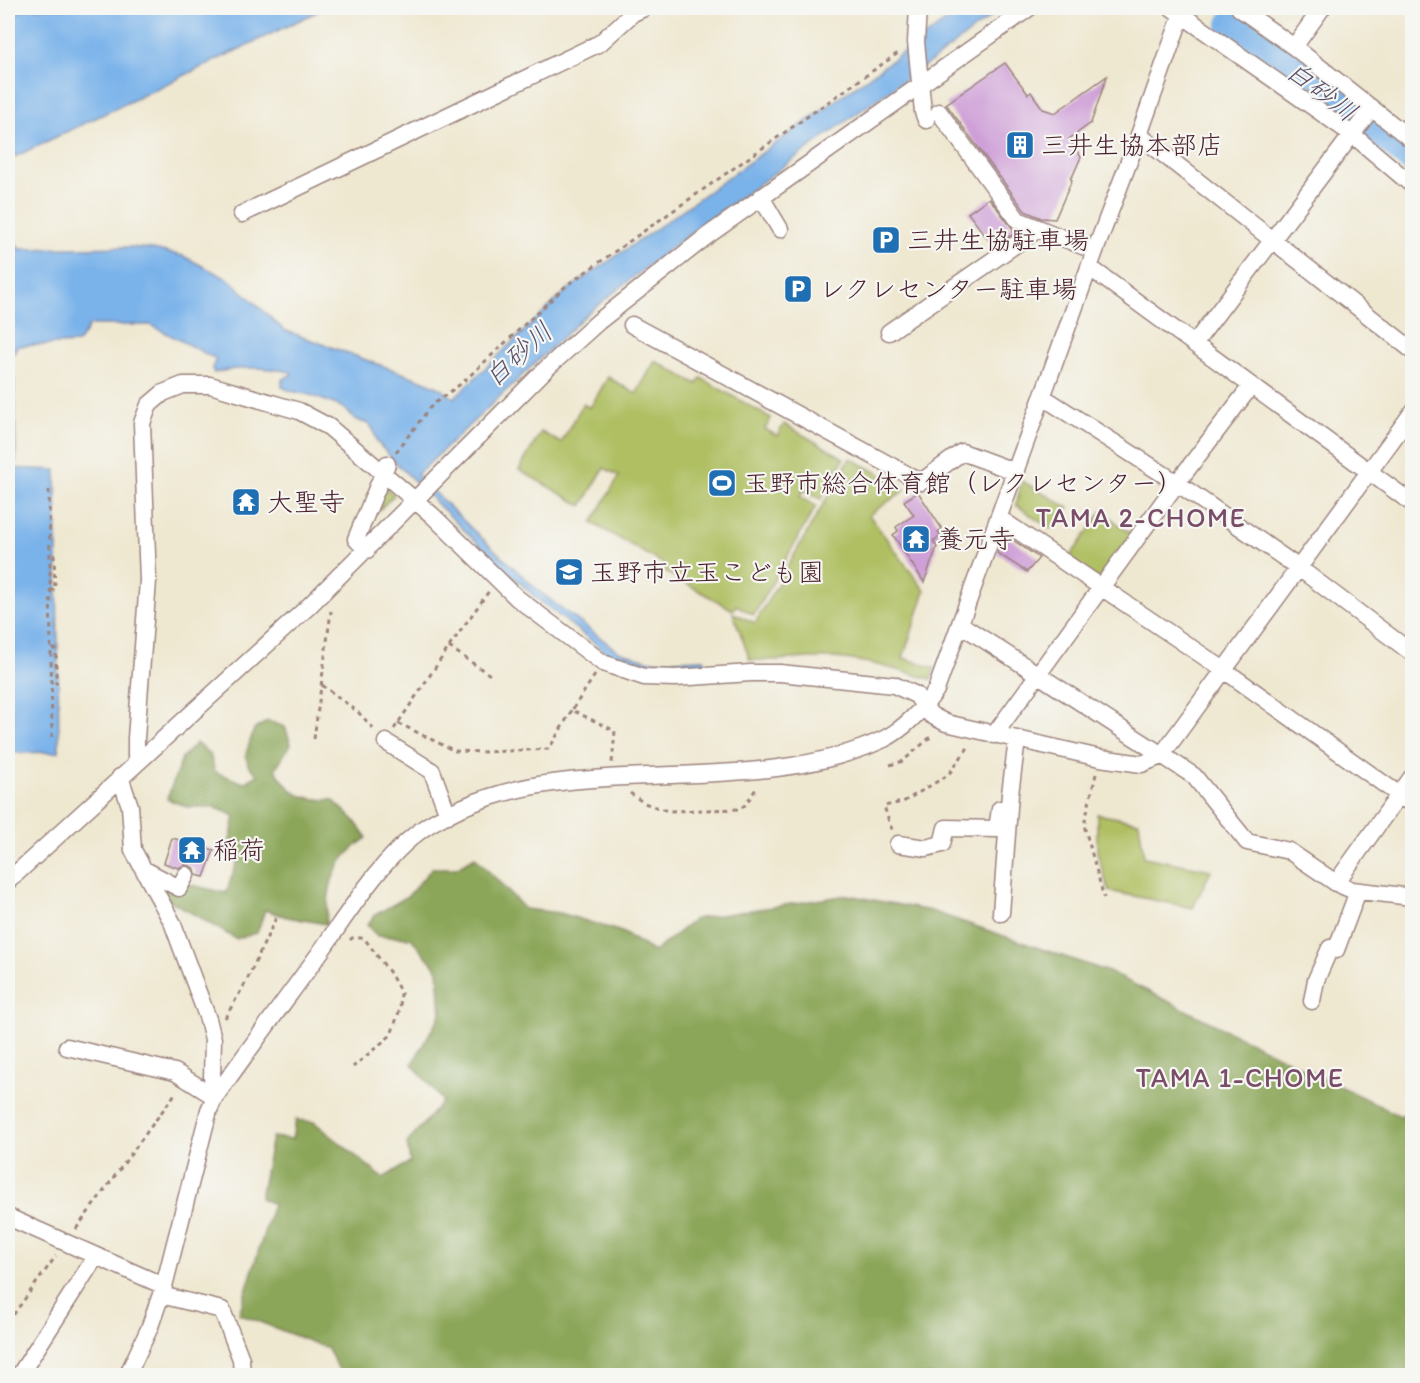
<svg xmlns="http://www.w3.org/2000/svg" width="1420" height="1383" font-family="Itim,'Klee One',sans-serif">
<rect width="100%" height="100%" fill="#f6f6f2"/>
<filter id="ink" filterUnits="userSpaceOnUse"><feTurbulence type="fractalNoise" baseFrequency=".0167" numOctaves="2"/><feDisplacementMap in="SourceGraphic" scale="12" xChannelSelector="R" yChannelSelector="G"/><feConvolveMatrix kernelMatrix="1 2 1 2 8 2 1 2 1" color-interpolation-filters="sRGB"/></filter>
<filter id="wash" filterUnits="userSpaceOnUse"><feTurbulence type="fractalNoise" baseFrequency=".008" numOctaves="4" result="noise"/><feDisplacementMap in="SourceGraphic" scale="24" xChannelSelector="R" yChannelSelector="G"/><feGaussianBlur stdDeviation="1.35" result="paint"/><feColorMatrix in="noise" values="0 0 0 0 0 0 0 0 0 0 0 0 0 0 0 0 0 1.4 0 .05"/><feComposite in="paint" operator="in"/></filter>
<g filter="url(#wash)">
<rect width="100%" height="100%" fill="#efe8d1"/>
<!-- green -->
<path fill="#afbf62" stroke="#7c6f46" stroke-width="1.5" d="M 655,361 L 697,384 L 701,378 L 771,418 L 765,429 L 777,436 L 784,424 L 844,458 L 821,499 L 804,490 L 800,497 L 816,506 L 754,615 L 736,605 L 733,610 L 662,570 L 664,564 L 592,523 L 619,476 L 604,468 L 582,506 L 519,470 L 541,432 L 561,443 L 583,404 L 590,408 L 608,377 L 636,394 Z
M 850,458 L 899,484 L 905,490 L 869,515 L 925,591 L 903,658 L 935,668 L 931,679 C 900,671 867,660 834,658 C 806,656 778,662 750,660 L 733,613 L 755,623 Z
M 1022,481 L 1069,508 L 1051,529 L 1016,505 Z
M 385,487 L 394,495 L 374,515 Z
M 1102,511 L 1132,535 L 1099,580 L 1069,558 Z
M 1097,814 L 1139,822 L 1144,857 L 1211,870 L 1193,908 L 1109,891 L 1097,852 Z"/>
<!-- forest -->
<path fill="#8ba658" stroke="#6a6242" stroke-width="1.5" d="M 268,721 L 285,727 L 291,744 L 275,769 C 292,797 302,799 333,800 L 354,820 L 367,838 C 331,862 329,882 326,924 L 287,917 L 265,910 L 257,933 L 236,939 L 164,897 L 157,882 L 187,884 L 226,893 L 240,854 L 229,845 L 235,816 L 214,807 L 188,807 L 167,799 L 182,758 L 196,743 L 210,754 L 215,772 L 244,783 L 258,775 L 248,765 L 246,754 L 254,729 Z
M 475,857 L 525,909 L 560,913 L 622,932 L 654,952 L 695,919 L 848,895 L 931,911 L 1109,972 L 1400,1116 L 1412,1110 L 1412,1375 L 342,1375 L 327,1348 L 239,1314 L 273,1204 L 260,1198 L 272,1137 L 292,1139 L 296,1120 L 314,1122 L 383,1178 L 410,1162 L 407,1143 L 443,1101 L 412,1064 L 441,1014 L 438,970 L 411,938 L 377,936 L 367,925 L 375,915 L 408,896 L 432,868 L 456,868 Z"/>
<!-- water -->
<path fill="#7ab3ea" stroke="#62698a" stroke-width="1.5" d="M 27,8 L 325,8 L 8,160 L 8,17 Z
M 965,8 L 1002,8 L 936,58 L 863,109 L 673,246 L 588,313 L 417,475 L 471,528 L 540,592 L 618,651 L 650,661 L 704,659 L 706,668 L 649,668 L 631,665 L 614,658 L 535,597 L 468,534 L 397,464 L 377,442 L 373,429 L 368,424 L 357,420 L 342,407 L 310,395 L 291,391 L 282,387 L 282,380 L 292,374 L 291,372 C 264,367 241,366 214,373 L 212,368 L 216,359 L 151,325 L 90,325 L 78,343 L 17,346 L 14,353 L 8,354 L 8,231 L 10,231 L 19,249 L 130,247 L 153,249 L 183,256 L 230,280 L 284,330 L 424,381 L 440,388 L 454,398 L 567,290 L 660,226 Z
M 8,379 L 14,379 L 16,461 L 8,461 Z
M 8,468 L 56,470 L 59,752 L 8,753 Z"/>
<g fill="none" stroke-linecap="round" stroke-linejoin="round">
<!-- river -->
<path stroke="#7ab3ea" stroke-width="30" d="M 1232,24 L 1369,123 L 1412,158"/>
</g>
<g id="blocks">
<!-- building -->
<path fill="#cfa0d8" d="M 1005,63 L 1028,94 L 1031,92 L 1043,109 L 1055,113 L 1107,76 L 1091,123 L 1069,139 L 1081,157 L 1073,175 L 1070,178 L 1072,180 L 1055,219 L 1041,218 L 1025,211 L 946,104 Z
M 989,198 L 1013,229 L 1013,234 L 994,247 L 968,213 Z
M 918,492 L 942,529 L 938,532 L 941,536 L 933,541 L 937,547 L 924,582 L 893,535 L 898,531 L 896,527 L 914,515 L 904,501 Z
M 1004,534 L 1039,558 L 1027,572 L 997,553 Z
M 172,838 L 214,850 L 204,877 L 196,875 L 195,869 L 190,866 L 185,865 L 178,868 L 164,863 Z"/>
</g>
</g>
<g filter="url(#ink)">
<use href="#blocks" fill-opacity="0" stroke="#9c847e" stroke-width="1.5"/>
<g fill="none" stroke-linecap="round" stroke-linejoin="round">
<!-- minor casing -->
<g stroke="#9c847e" stroke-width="19">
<path id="minor" d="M 918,8 L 916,42 L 923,112 L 926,120
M 1172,8 L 1353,135 L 1412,185
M 1239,8 L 1294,47 L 1412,140
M 1294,47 L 1322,8
M 939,112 L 1018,220 L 1095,251
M 1139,135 L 1412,350
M 761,197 L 780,229
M 242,214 L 600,43 L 633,13 L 644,8
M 1089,267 L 1412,503
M 632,325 L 921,482 L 962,452 L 1016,472
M 889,332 L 1038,229
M 1194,344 L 1372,108
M 1043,397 L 1177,483 L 1299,568 L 1412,653
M 999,518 L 1224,670 L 1412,804
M 367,550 L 356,539 L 387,464
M 960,624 L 1194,776 L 1247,842 L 1289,851 L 1336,883 L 1352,890 L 1412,897
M 994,735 L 1177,483 L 1251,386
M 386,742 L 432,771 L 448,815
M 136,762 L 136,738 L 148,581 L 142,423 L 149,405 L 163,393 L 183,385 L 210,385 L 299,411 L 329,427 L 432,515 L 517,598 L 603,663 L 644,677 L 675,678 L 751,673 L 780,673 L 894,685 L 916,695 L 931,715 L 946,723 L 1100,758 L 1142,764 L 1161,756 L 1412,413
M 120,777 L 130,806 L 133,850 L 172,922 L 208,1019 L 213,1039 L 212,1078 L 215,1097
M 898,844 L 926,848 L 942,844 L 946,828 L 997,829 L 1000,809
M 143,869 L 179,888 L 186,875
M 8,881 L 308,607 L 547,368 L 598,322 L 707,236 L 1029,8
M 1336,883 L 1412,777
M 1001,913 L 1010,794 L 1017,740
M 1312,1001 L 1316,980 L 1330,948 L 1336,950 L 1358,891
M 67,1047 L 175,1072 L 215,1097
M 8,1217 L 164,1286
M 161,1295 L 222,1310 L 241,1359 L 242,1376
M 19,1376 L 96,1256
M 127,1376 L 149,1329 L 164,1286 L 209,1110 L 215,1097 C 249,1049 284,1002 319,954 C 349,912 385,852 430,824 C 466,802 512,788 553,783 C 661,768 784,786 884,739 C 903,730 924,708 936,690 L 1095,251 L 1139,135 L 1184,8"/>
</g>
<!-- path -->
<path stroke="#9c847e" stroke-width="3" stroke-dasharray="4.5 4.5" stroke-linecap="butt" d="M 396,452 L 432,405 L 462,383 L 567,285 L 901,51
M 49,490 L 52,737
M 50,590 L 55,590 L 54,554 L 57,554
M 449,647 L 493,677
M 52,649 L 56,649 L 56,683 L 58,683
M 595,675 L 572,710 L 615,731 L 612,763
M 322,685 L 358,712 L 375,730
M 398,723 L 455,751 L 487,752 L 549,749 L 572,710
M 394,729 L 449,647 L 489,591
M 314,739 L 331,611
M 890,765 L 903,761 L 933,735
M 1096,774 L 1084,825 L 1104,898
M 630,793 L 644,803 L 668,811 L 740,809 L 745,805 L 758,786
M 893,828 L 891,828 L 884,806 L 903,802 L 948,775 L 970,745
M 350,940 L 352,938 L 364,938 L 390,973 L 401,993 L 400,1009 L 391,1035 L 353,1067
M 225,1018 L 246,982 L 276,918
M 76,1229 L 177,1091
M 8,1322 L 56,1256"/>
<!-- minor -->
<use href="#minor" stroke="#fff" stroke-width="16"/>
</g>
</g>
<!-- icons -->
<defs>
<g id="building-square" transform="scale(1.5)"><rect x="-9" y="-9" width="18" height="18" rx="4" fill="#1f6fb2" stroke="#f6f6f2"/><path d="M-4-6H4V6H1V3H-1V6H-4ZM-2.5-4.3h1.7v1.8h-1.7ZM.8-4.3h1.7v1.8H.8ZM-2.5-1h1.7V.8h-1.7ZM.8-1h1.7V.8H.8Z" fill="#fff"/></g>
<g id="parking-square" transform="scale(1.5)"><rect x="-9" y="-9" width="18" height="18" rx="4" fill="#1f6fb2" stroke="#f6f6f2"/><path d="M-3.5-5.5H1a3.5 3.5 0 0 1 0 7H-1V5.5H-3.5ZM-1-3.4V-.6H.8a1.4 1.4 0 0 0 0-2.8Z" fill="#fff"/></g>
<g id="stadium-square" transform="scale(1.5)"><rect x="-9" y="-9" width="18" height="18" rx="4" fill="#1f6fb2" stroke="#f6f6f2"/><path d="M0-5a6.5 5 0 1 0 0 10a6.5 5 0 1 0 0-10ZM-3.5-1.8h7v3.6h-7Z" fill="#fff"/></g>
<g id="temple-square" transform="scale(1.5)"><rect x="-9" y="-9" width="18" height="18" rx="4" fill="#1f6fb2" stroke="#f6f6f2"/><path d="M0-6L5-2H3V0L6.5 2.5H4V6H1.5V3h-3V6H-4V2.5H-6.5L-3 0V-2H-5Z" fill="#fff"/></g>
<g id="school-square" transform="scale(1.5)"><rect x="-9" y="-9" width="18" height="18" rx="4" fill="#1f6fb2" stroke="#f6f6f2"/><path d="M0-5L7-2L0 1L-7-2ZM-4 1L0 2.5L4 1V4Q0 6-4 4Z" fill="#fff"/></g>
</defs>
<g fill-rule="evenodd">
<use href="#building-square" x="1020" y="145"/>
<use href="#parking-square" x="886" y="240"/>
<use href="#parking-square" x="798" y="289"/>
<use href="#stadium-square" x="722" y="483"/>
<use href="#temple-square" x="246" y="502"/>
<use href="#temple-square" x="916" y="539"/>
<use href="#school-square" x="569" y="572"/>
<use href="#temple-square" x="192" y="850"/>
</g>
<g text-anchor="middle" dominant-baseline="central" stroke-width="4.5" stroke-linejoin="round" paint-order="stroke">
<!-- poi labels -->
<g font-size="26" fill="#4a1f2b" stroke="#f6f6f2" text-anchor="start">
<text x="1041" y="145">三井生協本部店</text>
<text x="907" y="240">三井生協駐車場</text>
<text x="819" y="289">レクレセンター駐車場</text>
<text x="743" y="483">玉野市総合体育館（レクレセンター）</text>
<text x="267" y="502">大聖寺</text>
<text x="937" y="539">養元寺</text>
<text x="590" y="572">玉野市立玉こども園</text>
<text x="213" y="850">稲荷</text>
</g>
<!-- water labels -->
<g font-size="27" font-style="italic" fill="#5b536e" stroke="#f6f6f2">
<text transform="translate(1322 91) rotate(37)">白砂川</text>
<text transform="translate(518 354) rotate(-42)">白砂川</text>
</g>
<!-- neighbourhood labels -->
<g font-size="27" letter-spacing="1.5" fill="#794c68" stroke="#f6f6f2">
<text x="1141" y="517">TAMA 2-CHOME</text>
<text x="1240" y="1077">TAMA 1-CHOME</text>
</g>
</g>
<!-- margin -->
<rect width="1420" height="1383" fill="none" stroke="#f6f6f2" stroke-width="30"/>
</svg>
